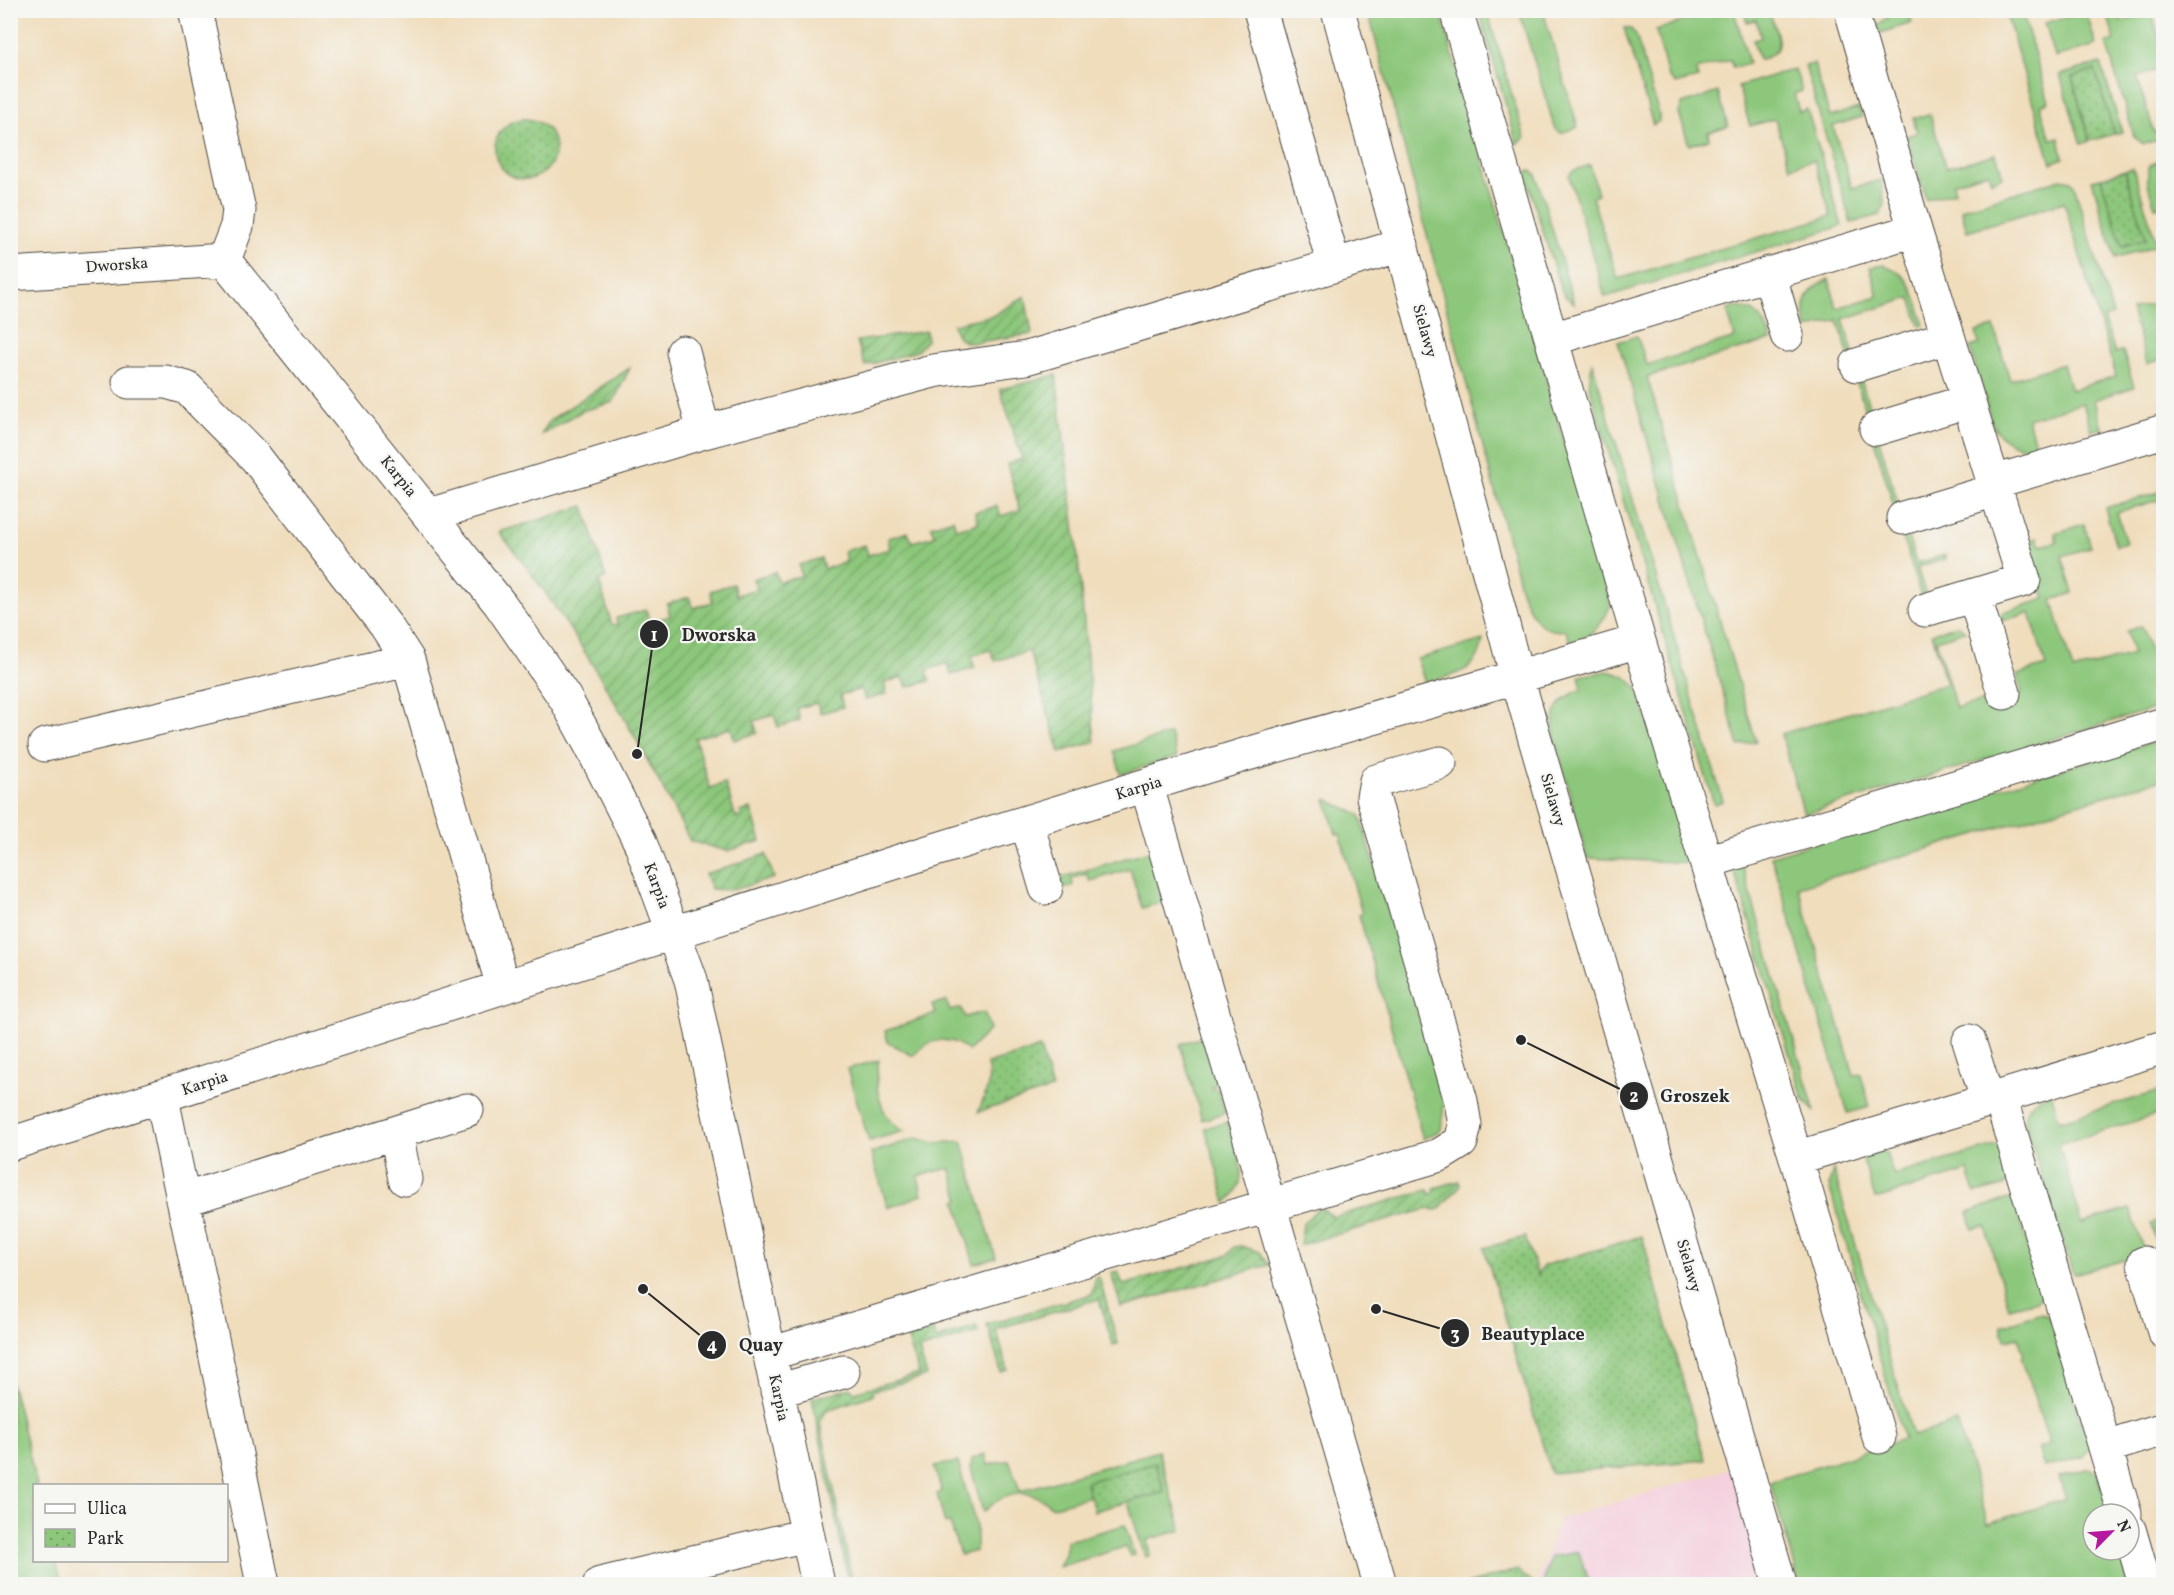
<svg xmlns="http://www.w3.org/2000/svg" width="2174" height="1595" font-family="Vollkorn,serif">
<defs>
<pattern id="park-dots" width="8" height="8" patternUnits="userSpaceOnUse" patternTransform="scale(1.5)"><rect width="8" height="8" fill="#8dc77b"/><path d="M2 2h.1M6 6h.1" fill="none" stroke="#73a265" stroke-width="1.8" stroke-linecap="round"/></pattern>
<pattern id="garden-furrows" width="10" height="10" patternUnits="userSpaceOnUse" patternTransform="scale(1.5)"><rect width="10" height="10" fill="#8dc77b"/><path d="M-1 1l2-2M0 10L10 0M9 11l2-2" fill="none" stroke="#73a265"/></pattern>
</defs>
<rect width="100%" height="100%" fill="#f6f6f2"/>
<filter id="ink" filterUnits="userSpaceOnUse"><feTurbulence type="fractalNoise" baseFrequency=".0167" numOctaves="2"/><feDisplacementMap in="SourceGraphic" scale="12" xChannelSelector="R" yChannelSelector="G"/><feConvolveMatrix kernelMatrix="1 2 1 2 8 2 1 2 1" color-interpolation-filters="sRGB"/></filter>
<filter id="wash" filterUnits="userSpaceOnUse"><feTurbulence type="fractalNoise" baseFrequency=".008" numOctaves="4" result="noise"/><feDisplacementMap in="SourceGraphic" scale="24" xChannelSelector="R" yChannelSelector="G"/><feGaussianBlur stdDeviation="1.35" result="paint"/><feColorMatrix in="noise" values="0 0 0 0 0 0 0 0 0 0 0 0 0 0 0 0 0 1.4 0 .05"/><feComposite in="paint" operator="in"/></filter>
<g filter="url(#wash)">
<rect width="100%" height="100%" fill="#f0ddbc"/>
<!-- built -->
<path fill="#f4cfdd" d="M 1733,1468 L 1765,1584 L 1537,1584 L 1560,1519 Z"/>
<!-- grass -->
<path fill="#8dc77b" stroke="#5c7953" stroke-width="1.5" d="M 1895,10 L 1932,10 L 1932,11 L 1910,17 L 1912,23 L 1877,34 L 1875,28 Z
M 1368,11 L 1440,11 L 1611,604 C 1603,625 1592,637 1570,642 L 1566,630 C 1539,635 1529,612 1521,590 Z
M 1479,11 L 1487,11 L 1525,138 L 1517,144 Z
M 1519,11 L 1543,11 L 1578,127 L 1561,133 L 1555,129 Z
M 1715,11 L 1734,11 L 1749,63 L 1733,68 L 1730,60 L 1696,70 L 1698,78 L 1675,84 L 1668,77 L 1656,30 Z
M 1744,11 L 1769,11 C 1776,34 1790,51 1759,60 L 1753,40 L 1761,38 L 1756,20 L 1747,22 Z
M 2005,11 L 2022,11 L 2049,102 L 2040,105 L 2051,139 L 2059,137 L 2063,158 L 2051,163 Z
M 2086,11 L 2096,45 L 2055,57 L 2045,23 Z
M 2106,11 L 2117,11 L 2121,22 L 2152,13 L 2163,52 L 2163,68 L 2137,77 L 2154,132 L 2163,129 L 2163,139 L 2143,144 L 2134,136 L 2106,43 L 2115,40 Z
M 1624,28 L 1631,29 L 1636,35 L 1659,114 L 1659,121 L 1653,125 Z
M 2101,63 L 2122,132 L 2114,134 L 2095,71 L 2072,77 L 2090,141 L 2081,144 L 2060,75 Z
M 1814,64 L 1830,117 L 1859,108 L 1862,117 L 1833,126 L 1852,188 L 1881,180 L 1884,204 L 1879,215 L 1851,223 L 1805,66 Z
M 1795,69 L 1802,91 L 1794,94 L 1799,112 L 1807,109 L 1842,226 L 1605,297 L 1569,176 L 1572,171 L 1590,165 L 1598,195 L 1592,197 L 1618,279 L 1831,216 L 1814,160 L 1790,167 L 1775,119 L 1750,126 L 1738,86 Z
M 1718,92 L 1728,126 L 1708,132 L 1709,139 L 1689,145 L 1679,113 L 1682,104 Z
M 1930,114 L 1946,168 L 1996,154 L 2003,177 L 1991,181 L 1988,172 L 1953,183 L 1955,192 L 1926,200 L 1907,136 L 1917,133 L 1913,118 Z
M 2163,159 L 2163,205 L 2155,207 C 2151,193 2144,180 2150,165 Z
M 2133,168 L 2157,245 L 2115,258 L 2092,180 L 2101,178 L 2123,246 L 2145,239 L 2125,170 Z
M 1531,171 L 1536,174 L 1574,303 L 1566,297 L 1560,287 L 1525,173 Z
M 2061,179 L 2071,181 L 2074,185 L 2113,315 L 2104,318 L 2115,353 L 2123,351 L 2134,387 L 2094,400 L 2102,428 L 2091,431 L 2083,403 L 2028,419 L 2036,448 C 2015,448 2003,442 1992,424 L 1970,347 L 1979,344 L 1976,332 L 1994,327 L 2010,380 L 2063,364 L 2071,390 L 2116,376 L 2064,202 L 1967,231 L 1961,209 Z
M 1884,265 C 1913,274 1916,299 1924,325 L 1920,326 L 1911,298 L 1843,319 L 1916,563 L 1945,555 L 1946,559 L 1917,567 L 1926,596 L 1921,597 L 1838,320 L 1807,329 C 1801,306 1805,289 1829,279 L 1837,308 L 1878,296 L 1870,267 Z
M 2163,301 L 2163,359 L 2147,364 L 2131,310 Z
M 1737,307 C 1758,309 1765,321 1771,340 L 1647,377 L 1756,741 L 1739,746 L 1618,342 L 1637,336 L 1647,365 L 1735,338 L 1727,310 Z
M 1592,362 L 1723,801 L 1714,804 L 1589,386 Z
M 2163,491 L 2163,499 L 2117,512 L 2126,543 L 2116,546 L 2105,508 Z
M 2084,524 L 2091,547 L 2062,556 L 2073,593 L 2052,600 L 2073,671 L 2133,654 L 2126,631 L 2142,626 L 2149,649 L 2163,645 L 2163,706 L 1804,814 L 1781,734 L 1946,684 L 1932,633 L 1958,625 L 1965,631 L 1936,640 L 1956,708 L 2022,692 L 2017,675 L 2046,666 L 2030,613 L 2001,621 L 2000,618 L 2003,612 L 2045,599 L 2028,541 L 2037,538 L 2040,546 L 2057,542 L 2055,533 Z
M 1483,640 C 1478,674 1453,674 1425,683 L 1417,659 Z
M 1608,671 L 1624,676 L 1637,687 L 1693,863 L 1587,858 L 1553,730 C 1553,708 1561,698 1582,689 L 1579,676 Z
M 1170,734 L 1177,757 L 1121,774 L 1114,751 Z
M 2163,739 L 2163,779 L 1798,887 L 1854,1075 L 1861,1074 L 1870,1107 L 1848,1113 L 1771,856 Z
M 1326,799 L 1360,815 L 1444,1103 L 1441,1130 L 1423,1139 L 1359,915 L 1362,914 L 1340,834 L 1336,834 Z
M 1149,851 L 1164,902 L 1142,908 L 1130,869 L 1090,881 L 1087,874 L 1072,878 L 1073,886 L 1063,889 L 1060,878 Z
M 1742,865 L 1815,1112 L 1803,1099 L 1733,867 Z
M 946,1001 L 950,1011 L 961,1008 L 965,1017 L 984,1012 L 990,1029 L 968,1051 C 951,1034 928,1038 913,1056 L 888,1042 L 885,1031 L 935,1014 L 932,1004 Z
M 1203,1037 L 1217,1084 L 1211,1086 L 1212,1089 L 1218,1089 L 1225,1113 L 1202,1120 L 1180,1044 Z
M 879,1060 C 873,1083 879,1119 904,1131 L 869,1141 L 847,1069 Z
M 2163,1090 L 2163,1113 L 2059,1144 L 2082,1223 L 2130,1209 L 2143,1248 L 2139,1256 L 2073,1274 L 2024,1121 C 2026,1104 2037,1099 2051,1092 L 2059,1121 Z
M 1228,1122 C 1236,1152 1254,1180 1226,1203 L 1205,1128 Z
M 917,1138 L 935,1143 L 962,1141 L 996,1258 L 974,1264 L 956,1201 L 960,1200 L 950,1168 L 918,1176 L 922,1195 L 888,1208 L 871,1153 Z
M 1882,1143 L 1894,1175 L 1995,1146 L 2000,1150 L 2008,1181 L 2004,1186 L 1975,1193 L 1968,1171 L 1875,1199 L 1860,1149 Z
M 1833,1169 L 1913,1436 L 1957,1422 L 1988,1523 L 2066,1499 L 2059,1477 L 2089,1468 L 2097,1473 L 2109,1514 L 2093,1514 L 2093,1550 L 2120,1550 L 2130,1584 L 1800,1584 L 1770,1482 L 1904,1439 L 1829,1186 Z
M 2008,1199 L 2015,1203 L 2043,1293 L 2037,1301 L 2009,1308 L 1985,1226 L 1973,1229 L 1968,1212 Z
M 2163,1216 L 2163,1263 L 2161,1264 L 2151,1224 Z
M 2042,1313 L 2049,1317 L 2089,1448 L 2082,1457 L 2044,1467 L 2038,1448 L 2050,1444 L 2021,1357 L 2024,1356 L 2018,1337 L 2005,1340 L 2001,1326 Z
M 11,1382 L 37,1485 L 34,1486 L 34,1560 L 56,1561 L 62,1584 L 11,1584 Z
M 1158,1451 L 1182,1530 L 1147,1540 L 1150,1555 L 1145,1557 L 1128,1502 L 1164,1492 L 1086,1482 L 1090,1496 L 1052,1507 C 1030,1486 1003,1492 983,1512 L 971,1468 L 972,1459 L 985,1454 L 988,1465 L 1009,1460 L 1020,1491 Z
M 958,1462 L 976,1526 L 976,1551 L 960,1555 L 950,1523 L 945,1524 L 937,1494 L 942,1492 L 934,1466 Z
M 1125,1525 L 1134,1555 L 1130,1556 L 1125,1547 L 1058,1567 L 1065,1554 L 1067,1541 Z
M 1579,1552 L 1589,1584 L 1543,1584 L 1551,1557 Z"/>
<!-- park -->
<path fill="url(#park-dots)" stroke="#5c7953" stroke-width="1.5" d="M 2095,70 L 2114,134 L 2090,141 L 2072,77 Z
M495 149a30 30 0 1 1 60 0a30 30 0 1 1-60 0Z
M 2125,170 L 2146,239 L 2122,246 L 2101,178 Z
M 1040,1048 L 1052,1089 L 978,1112 C 985,1096 992,1083 987,1064 Z
M 1642,1236 L 1705,1460 L 1551,1473 L 1484,1248 L 1525,1237 L 1538,1275 L 1543,1266 Z
M 1156,1463 L 1164,1492 L 1094,1511 L 1086,1482 Z
M 1517,1570 L 1534,1584 L 1467,1584 Z"/>
<!-- garden -->
<path fill="url(#garden-furrows)" stroke="#5c7953" stroke-width="1.5" d="M 1025,296 L 1032,334 L 971,343 C 960,342 955,335 953,324 L 994,315 Z
M 926,331 L 927,340 L 917,351 L 865,366 L 857,341 Z
M 630,368 L 613,402 L 582,411 L 541,435 L 550,420 Z
M 1056,375 L 1077,548 L 1095,742 L 1060,752 L 1029,651 L 995,661 L 991,650 L 971,656 L 975,668 L 951,675 L 948,663 L 927,670 L 930,681 L 907,687 L 903,677 L 884,683 L 887,694 L 865,700 L 861,689 L 840,695 L 843,707 L 820,713 L 817,703 L 797,708 L 800,720 L 778,727 L 774,715 L 754,721 L 757,733 L 734,740 L 731,728 L 695,738 L 710,788 L 725,783 L 736,818 L 741,816 L 740,812 L 751,809 L 761,841 L 727,851 L 690,841 C 633,730 578,629 499,532 L 584,506 L 606,578 L 599,581 L 612,625 L 617,624 L 616,618 L 646,610 L 650,622 L 670,616 L 667,604 L 689,597 L 693,608 L 713,602 L 710,591 L 733,584 L 736,595 L 757,589 L 753,579 L 775,572 L 779,582 L 801,576 L 799,565 L 821,558 L 824,569 L 846,562 L 844,551 L 865,545 L 868,555 L 890,549 L 888,538 L 908,532 L 912,542 L 934,536 L 931,526 L 953,519 L 956,529 L 978,523 L 975,512 L 997,506 L 1001,516 L 1020,510 L 1007,464 L 1022,459 L 1000,389 Z
M 766,854 L 774,878 L 733,890 L 711,889 L 705,874 Z
M 1459,1181 L 1460,1186 L 1438,1210 L 1428,1209 L 1300,1245 L 1303,1224 L 1319,1207 L 1334,1217 L 1428,1190 L 1430,1194 L 1435,1192 L 1434,1188 Z
M 1241,1246 L 1260,1252 L 1269,1265 L 1121,1307 L 1111,1273 L 1118,1271 L 1123,1285 L 1228,1255 L 1234,1247 Z
M 1096,1277 L 1099,1277 L 1118,1344 L 1113,1345 L 1099,1299 L 996,1329 L 1008,1370 L 1001,1372 L 987,1324 L 1092,1294 Z
M 931,1325 L 936,1339 L 976,1326 L 978,1332 L 919,1350 L 927,1376 L 872,1391 L 873,1395 L 827,1410 L 820,1421 L 853,1584 L 849,1584 L 812,1398 L 851,1388 L 854,1392 L 919,1374 L 906,1333 Z"/>
</g>
<g filter="url(#ink)">
<g fill="none" stroke-linecap="round" stroke-linejoin="round">
<!-- minor casing -->
<g stroke="#494641" stroke-width="35">
<path id="minor" d="M 195,10 L 239,210 L 237,226 L 224,260
M 1260,10 L 1334,265
M 1338,10 L 1517,677 L 1780,1584
M 1456,10 L 1639,641 L 1796,1158 L 2000,1097 L 2125,1514
M 1851,10 L 1915,230 L 2024,580 L 1925,610
M 224,260 L 500,604 L 565,698 L 591,746 L 640,842 L 691,980 L 818,1584
M 1769,273 L 1787,335
M 10,274 L 224,260
M 1552,339 L 1915,230
M 683,352 L 704,432
M 1857,365 L 1948,337
M 129,382 L 166,382 L 187,388 L 256,458 L 386,626 L 408,660 L 503,987
M 1876,429 L 1968,401
M 1994,482 L 2164,431
M 429,515 L 704,432 L 933,371 L 1026,358 L 1054,350 L 1402,245
M 1903,518 L 1996,490
M 1974,595 L 2004,693
M 1517,677 L 1639,641
M 45,745 L 408,660
M 1147,787 L 1380,1584
M 1027,823 L 1046,888
M 1706,862 L 2164,724
M 1969,1041 L 1988,1101
M 2000,1097 L 2164,1047
M 162,1098 L 263,1584
M 396,1133 L 405,1179
M 10,1144 L 925,853 L 1244,755 L 1502,681
M 1796,1158 L 1879,1437
M 183,1200 L 467,1110
M 2144,1263 L 2164,1332
M 769,1354 L 1440,1155 L 1461,1142 L 1465,1125 L 1461,1101 L 1373,797 L 1376,781 L 1440,763
M 777,1391 L 843,1372
M 2106,1447 L 2164,1429
M 2129,1529 L 2145,1584
M 600,1584 L 807,1535"/>
</g>
<!-- minor -->
<use href="#minor" stroke="#fff" stroke-width="33"/>
</g>
</g>
<g text-anchor="middle" dominant-baseline="central" stroke-width="4.5" stroke-linejoin="round" paint-order="stroke">
<!-- street labels -->
<g font-size="16" fill="#2b2b2b" stroke="#f6f6f2">
<text transform="translate(117 266) rotate(-4)">Dworska</text>
<text transform="translate(1424 331) rotate(75)">Sielawy</text>
<text transform="translate(398 477) rotate(51)">Karpia</text>
<text transform="translate(1139 789) rotate(-17)">Karpia</text>
<text transform="translate(1552 800) rotate(74)">Sielawy</text>
<text transform="translate(656 886) rotate(70)">Karpia</text>
<text transform="translate(205 1084) rotate(-18)">Karpia</text>
<text transform="translate(1688 1266) rotate(74)">Sielawy</text>
<text transform="translate(778 1398) rotate(78)">Karpia</text>
</g>
</g>
<!-- callouts -->
<path fill="none" stroke="#2b2b2b" stroke-width="2" d="M637 754L654 634M1521 1040L1634 1096M1376 1309L1455 1333M643 1289L712 1345"/>
<g fill="#2b2b2b" stroke="#f6f6f2" stroke-width="2">
<circle cx="637" cy="754" r="6"/>
<circle cx="1521" cy="1040" r="6"/>
<circle cx="1376" cy="1309" r="6"/>
<circle cx="643" cy="1289" r="6"/>
<circle cx="654" cy="634" r="15"/>
<circle cx="1634" cy="1096" r="15"/>
<circle cx="1455" cy="1333" r="15"/>
<circle cx="712" cy="1345" r="15"/>
</g>
<g font-size="18" text-anchor="middle" font-weight="bold" fill="#fff">
<text x="654" y="641">1</text>
<text x="1634" y="1102">2</text>
<text x="1455" y="1340">3</text>
<text x="712" y="1351">4</text>
</g>
<g font-size="18" text-anchor="middle" font-weight="bold" fill="#2b2b2b" stroke="#f6f6f2" stroke-width="4.5" stroke-linejoin="round" paint-order="stroke">
<text x="719" y="641">Dworska</text>
<text x="1695" y="1102">Groszek</text>
<text x="1533" y="1340">Beautyplace</text>
<text x="761" y="1351">Quay</text>
</g>
<!-- margin -->
<rect width="2174" height="1595" fill="none" stroke="#f6f6f2" stroke-width="36"/>
<!-- legend -->
<rect x="33" y="1484" width="195" height="78" fill="#f6f6f2" stroke="#a5a5a2" stroke-width="1.5"/>
<rect x="45" y="1504" width="30" height="9" fill="#ffffff" stroke="#a5a5a2" stroke-width="1.5"/>
<text x="87" y="1514" font-size="18" fill="#2b2b2b">Ulica</text>
<rect x="45" y="1529" width="30" height="18" fill="url(#park-dots)" stroke="#a5a5a2" stroke-width="1.5"/>
<text x="87" y="1544" font-size="18" fill="#2b2b2b">Park</text>
<!-- north arrow -->
<g transform="translate(2111 1532) rotate(65)"><circle r="28" fill="#f6f6f2" stroke="#a5a5a2" stroke-width="1.5"/>
<path d="M0-4.5L10 22L0 15L-10 22Z" fill="#b5179e"/>
<text y="-9" font-size="16" font-weight="bold" text-anchor="middle" fill="#2b2b2b">N</text>
</g>
</svg>
